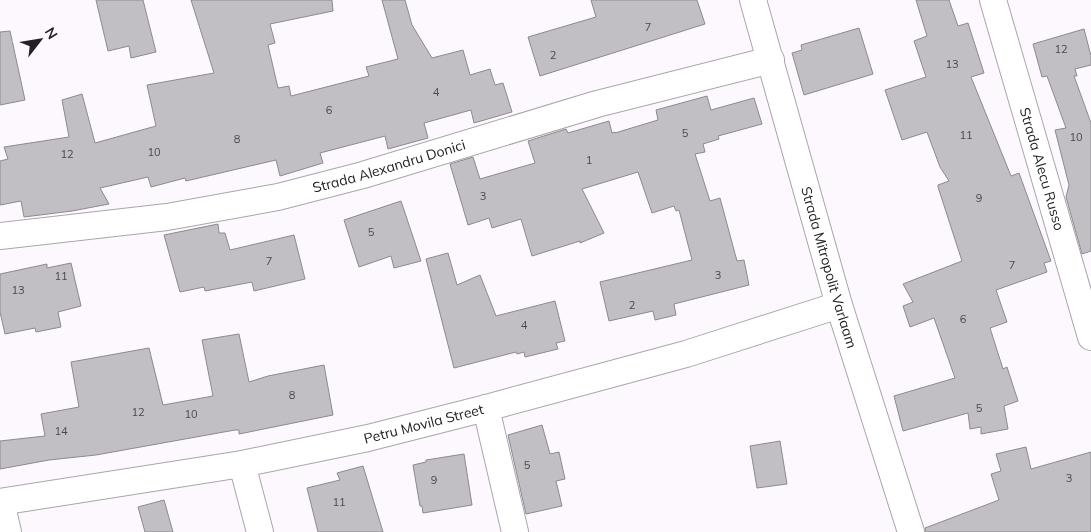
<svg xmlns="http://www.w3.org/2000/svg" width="1091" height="532" font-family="Mulish,sans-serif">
<rect width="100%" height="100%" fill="#fcf8fe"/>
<!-- building -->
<path fill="#c2bfc4" stroke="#8d898e" d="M 96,0 L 143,0 L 156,52 L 131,58 L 129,46 L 108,51 Z
M 191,0 L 332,0 L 333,11 L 270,24 L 275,43 L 268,45 L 278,88 L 289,86 L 291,96 L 369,76 L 366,67 L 398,59 L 382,0 L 405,0 L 412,25 L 432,58 L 463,50 L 470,75 L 490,69 L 495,85 L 503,83 L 512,112 L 474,123 L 471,110 L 424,123 L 428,138 L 388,149 L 385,136 L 320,153 L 323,163 L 280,176 L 276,160 L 186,181 L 185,178 L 151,187 L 148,177 L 100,188 L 109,204 L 72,211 L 24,217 L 21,201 L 0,205 L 0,161 L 8,159 L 4,147 L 69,137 L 62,100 L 82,94 L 95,143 L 156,126 L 147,85 L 214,73 Z
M 591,0 L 697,0 L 705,24 L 540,76 L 528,37 L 596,17 Z
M 916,0 L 949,0 L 958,26 L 968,23 L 984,73 L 971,77 L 1011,176 L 1019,173 L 1051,261 L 1044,263 L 1047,272 L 996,290 L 1007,322 L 990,328 L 1003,369 L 1007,367 L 1018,401 L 1004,406 L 1008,429 L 981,434 L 981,427 L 970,429 L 968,413 L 903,431 L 894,396 L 955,378 L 934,318 L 910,327 L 903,306 L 913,302 L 903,284 L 962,261 L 938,187 L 938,185 L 949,181 L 940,167 L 927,132 L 902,140 L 885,90 L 926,77 L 914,41 L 927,36 Z
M 859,28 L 873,74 L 804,95 L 792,53 L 802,50 L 801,45 Z
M 1084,29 L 1091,56 L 1091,65 L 1075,69 L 1077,76 L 1074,76 L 1091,123 L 1091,251 L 1082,254 L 1066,197 L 1069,185 L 1055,130 L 1066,128 L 1047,76 L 1042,77 L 1033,44 Z
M 10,31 L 25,100 L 0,105 L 0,32 Z
M 707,96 L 711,110 L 754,98 L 762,124 L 718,136 L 719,139 L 703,144 L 705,152 L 695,154 L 710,201 L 720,198 L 737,261 L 744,260 L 749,285 L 674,304 L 676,315 L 655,320 L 653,311 L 609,321 L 600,282 L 692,260 L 679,210 L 676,211 L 674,206 L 652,213 L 638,172 L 582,189 L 604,233 L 580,243 L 580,241 L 532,256 L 521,219 L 492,228 L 489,218 L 468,225 L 450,164 L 473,157 L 480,179 L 535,163 L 528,141 L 566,129 L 568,133 L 609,121 L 612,133 L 615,132 L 615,133 L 658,120 L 656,110 Z
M 401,201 L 421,261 L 394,268 L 391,256 L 359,267 L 344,220 Z
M 218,224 L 219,233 L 225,233 L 230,250 L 294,235 L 305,279 L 254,291 L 252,282 L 205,291 L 204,287 L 180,292 L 164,235 Z
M 448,253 L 457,285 L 480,275 L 496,316 L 555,301 L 565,341 L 556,343 L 558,349 L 525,357 L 524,352 L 517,354 L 516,352 L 454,368 L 426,259 Z
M 71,263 L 81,306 L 58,312 L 61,327 L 36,332 L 35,328 L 5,334 L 0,312 L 0,274 L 47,264 L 47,268 Z
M 239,334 L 249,382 L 268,376 L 324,365 L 333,415 L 239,434 L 239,430 L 235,430 L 96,455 L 49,460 L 0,469 L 0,441 L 45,436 L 41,414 L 79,407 L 71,362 L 149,348 L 163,405 L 213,396 L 202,340 Z
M 542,425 L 550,454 L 559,452 L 565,479 L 556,481 L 562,506 L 526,514 L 508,435 Z
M 780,441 L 787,484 L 757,488 L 750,446 Z
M 1026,447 L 1031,469 L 1091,452 L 1091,532 L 926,532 L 925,528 L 999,500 L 991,474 L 1001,471 L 996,454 Z
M 464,454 L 472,505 L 423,513 L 422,506 L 420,506 L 413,465 L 426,462 L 426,460 Z
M 363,466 L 383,532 L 318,532 L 307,488 L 340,480 L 337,473 Z
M 164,500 L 173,532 L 145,532 L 138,507 Z"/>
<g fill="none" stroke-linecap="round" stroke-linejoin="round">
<!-- minor casing -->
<g stroke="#a9a6ab" stroke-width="28">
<g id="minor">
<path id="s1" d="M 753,0 L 839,305 L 911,532"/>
<path id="s2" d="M 993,0 L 1091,337"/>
<path id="s3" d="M 0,236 L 167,217 L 278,197 L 363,175 L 597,104 L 771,60"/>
<path d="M 486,408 L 515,532"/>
<path d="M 242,464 L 260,532"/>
<path id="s4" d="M 0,502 L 242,464 L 368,438 L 486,408 L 686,354 L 839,305"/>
<path d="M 1,502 L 8,532"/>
</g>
</g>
<!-- minor -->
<use href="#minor" stroke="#fff" stroke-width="26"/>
</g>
<g text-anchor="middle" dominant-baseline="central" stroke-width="4" stroke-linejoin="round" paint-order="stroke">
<!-- number labels -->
<g font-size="11" fill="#4b484c">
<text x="648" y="27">7</text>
<text x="1061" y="49">12</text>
<text x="553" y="55">2</text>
<text x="952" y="64">13</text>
<text x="436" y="92">4</text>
<text x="329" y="110">6</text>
<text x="685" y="133">5</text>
<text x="966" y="135">11</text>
<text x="1076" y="137">10</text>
<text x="237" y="139">8</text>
<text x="154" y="152">10</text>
<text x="67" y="154">12</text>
<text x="589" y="160">1</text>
<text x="483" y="196">3</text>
<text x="979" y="198">9</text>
<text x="371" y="232">5</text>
<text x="269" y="261">7</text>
<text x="1012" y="265">7</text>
<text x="718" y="275">3</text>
<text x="61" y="276">11</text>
<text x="18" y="290">13</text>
<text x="632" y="305">2</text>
<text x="963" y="319">6</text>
<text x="524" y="325">4</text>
<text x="292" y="395">8</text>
<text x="979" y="408">5</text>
<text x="138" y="412">12</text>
<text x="191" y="414">10</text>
<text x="61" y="431">14</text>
<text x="527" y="465">5</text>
<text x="1069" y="478">3</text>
<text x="434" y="480">9</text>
<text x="339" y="502">11</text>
</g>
<!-- street labels -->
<g font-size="14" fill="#232124" stroke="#fcf8fe">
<text stroke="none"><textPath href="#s3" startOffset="396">Strada Alexandru Donici</textPath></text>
<text stroke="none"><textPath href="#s2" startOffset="176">Strada Alecu Russo</textPath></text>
<text stroke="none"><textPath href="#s1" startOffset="278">Strada Mitropolit Varlaam</textPath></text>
<text stroke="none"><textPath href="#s4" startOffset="431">Petru Movila Street</textPath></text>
</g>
</g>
<!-- north arrow -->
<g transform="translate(40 40) rotate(59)" stroke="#fcf8fe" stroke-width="4" paint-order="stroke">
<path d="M0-4L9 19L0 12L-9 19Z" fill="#232124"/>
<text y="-8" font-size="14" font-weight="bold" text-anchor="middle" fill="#232124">N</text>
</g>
</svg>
